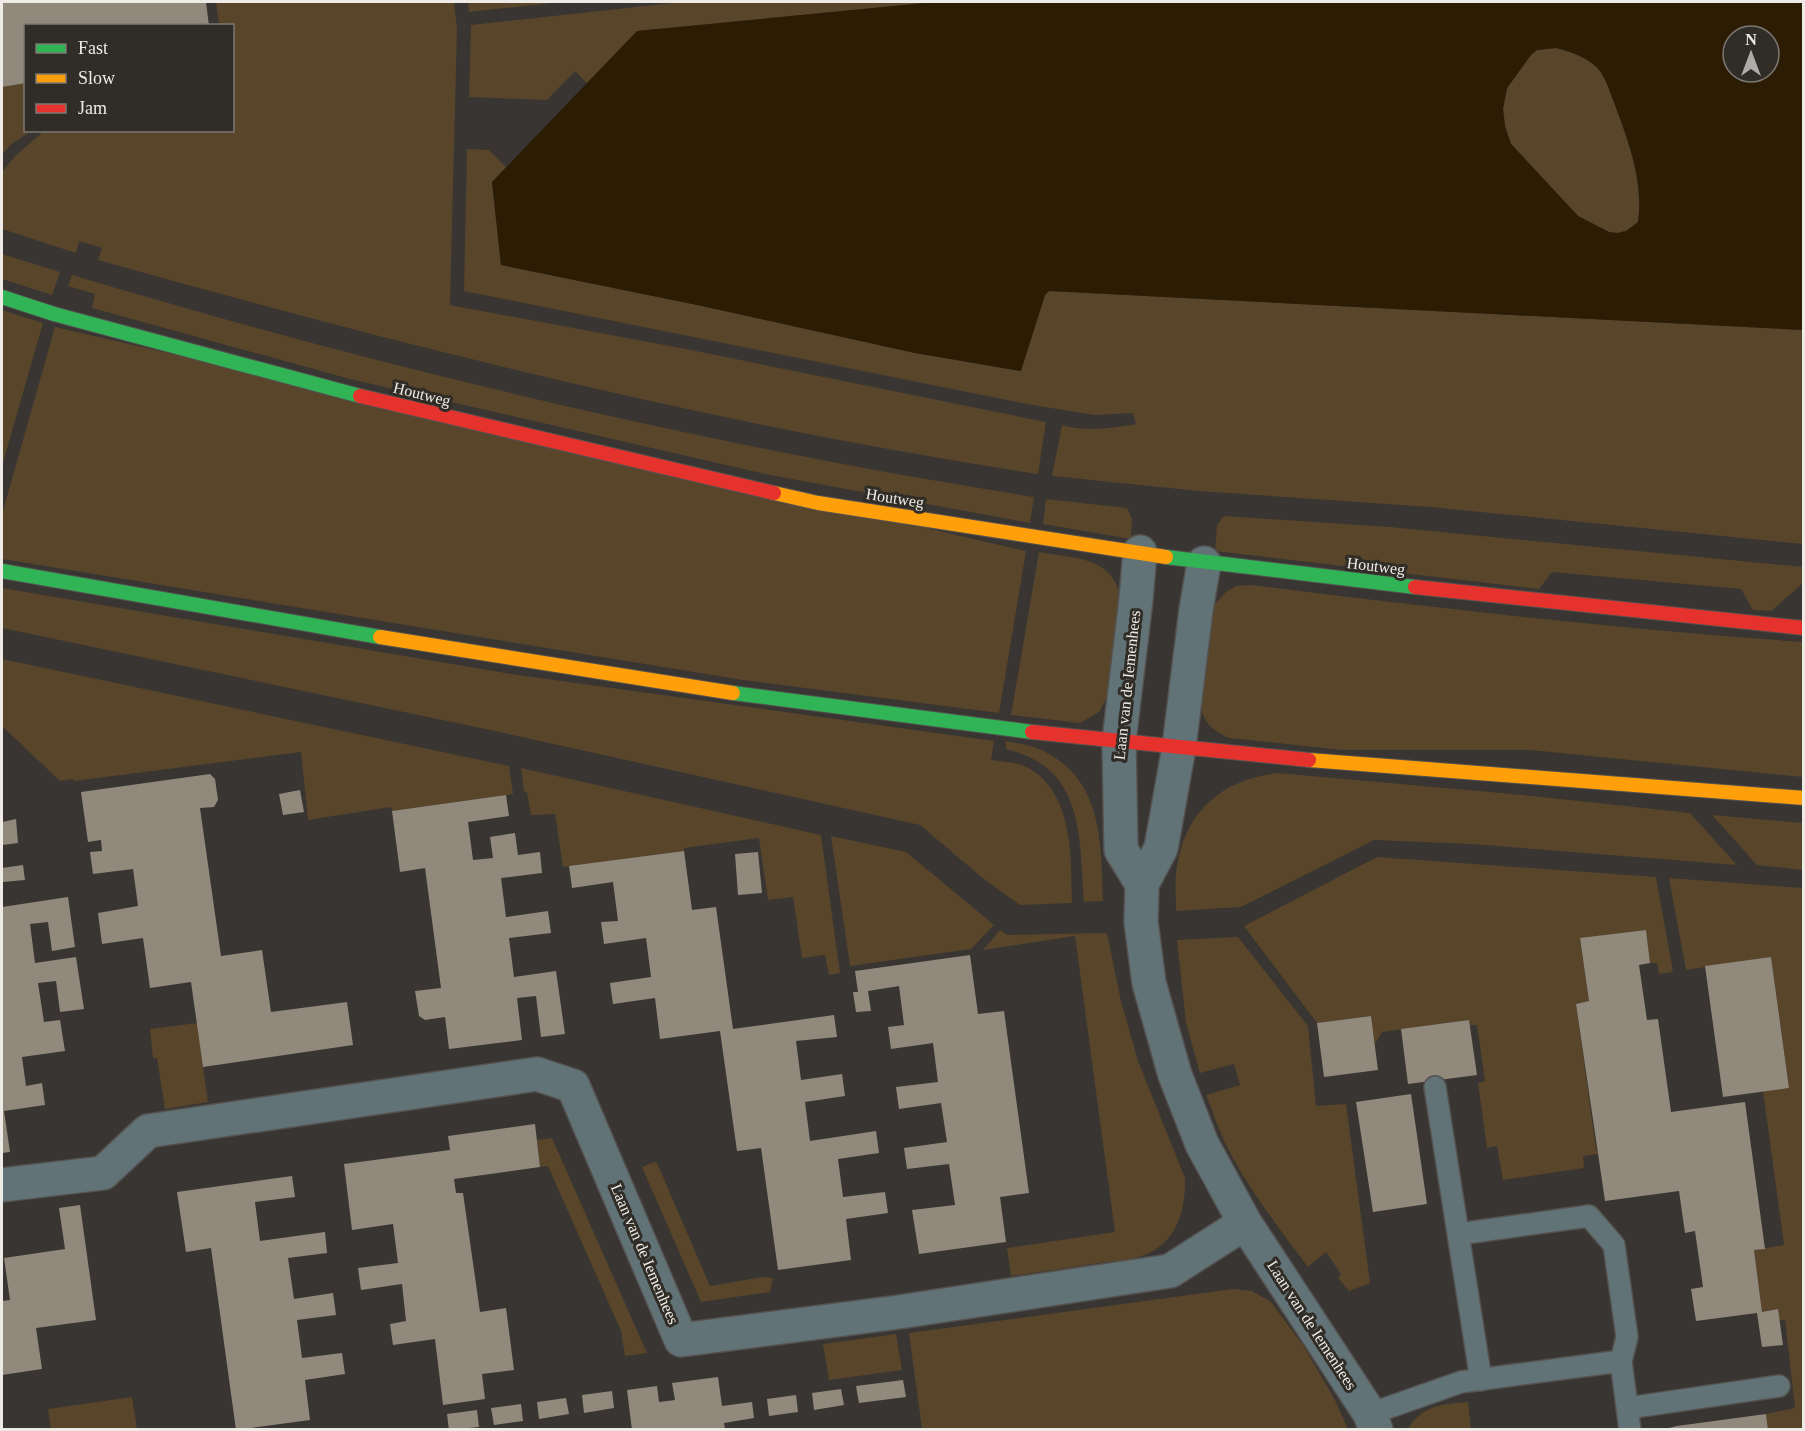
<svg xmlns="http://www.w3.org/2000/svg" width="1805" height="1431" font-family="Georgia,serif">
<rect width="100%" height="100%" fill="#383532"/>
<!-- green -->
<path fill="#58452a" d="M 216,2 L 454,2 L 457,28 L 450,305 L 686,349 L 1046,422 L 1038,474 C 720,426 408,347 98,260 L 102,248 L 79,241 L 76,253 L 2,229 L 2,172 L 16,155 L 44,131 L 232,130 L 232,26 L 219,25 Z
M 468,2 L 561,2 L 469,12 Z
M 681,2 L 935,2 L 638,31 L 587,83 L 575,71 L 547,100 L 469,97 L 471,25 Z
M 1556,48 C 1571,52 1591,59 1600,71 C 1607,81 1611,95 1615,105 C 1629,143 1643,181 1638,222 L 1626,231 L 1617,233 L 1609,232 L 1578,216 L 1511,144 L 1505,126 L 1503,109 L 1507,88 L 1530,55 L 1537,50 Z
M 25,83 L 26,130 L 31,131 L 9,146 L 2,155 L 2,87 Z
M 467,149 L 489,150 L 506,167 L 492,182 L 501,265 L 702,306 L 915,353 L 1020,371 L 1045,295 L 1049,291 L 1803,330 L 1803,544 L 1430,507 L 1199,491 L 1052,476 L 1062,425 C 1084,432 1114,428 1136,424 L 1133,413 L 1095,415 L 1032,405 L 464,291 Z
M 2,254 L 60,272 L 52,295 L 2,279 Z
M 72,275 C 387,369 709,446 1034,497 L 1030,523 L 770,475 L 350,379 L 92,308 L 95,294 L 68,286 Z
M 2,310 L 43,323 L 2,466 Z
M 55,327 L 1026,551 L 999,713 L 743,680 L 2,559 L 2,514 Z
M 1046,499 L 1127,508 L 1132,519 L 1131,539 L 1043,524 Z
M 1224,516 L 1390,527 L 1803,567 L 1803,583 L 1771,611 L 1753,610 L 1741,589 L 1552,572 L 1539,589 L 1215,551 L 1217,525 Z
M 1039,552 C 1077,559 1115,556 1122,603 L 1108,696 L 1099,712 L 1080,723 L 1011,715 Z
M 1252,585 C 1435,608 1619,629 1803,642 L 1803,777 L 1530,750 L 1342,750 L 1229,738 C 1208,728 1202,720 1199,697 L 1212,607 L 1226,592 L 1236,586 Z
M 2,588 L 511,674 L 994,741 L 991,760 C 1004,762 1020,762 1032,770 C 1074,798 1071,858 1072,903 L 1020,905 L 985,880 L 920,825 L 495,731 L 2,628 Z
M 2,659 L 509,766 L 513,794 L 392,811 L 391,807 L 308,820 L 301,752 L 74,781 L 73,779 L 60,781 L 2,726 Z
M 1006,741 C 1015,743 1025,744 1034,747 C 1103,773 1101,840 1103,901 L 1084,902 C 1079,836 1085,768 1006,749 Z
M 521,768 L 821,835 L 840,973 L 829,975 L 825,955 L 802,958 L 793,897 L 768,900 L 759,838 L 684,848 L 684,851 L 563,867 L 555,814 L 531,815 L 527,792 L 524,792 Z
M 1278,773 L 1533,796 L 1690,813 L 1737,865 L 1471,844 L 1374,840 L 1241,907 L 1176,911 C 1176,894 1174,877 1178,860 C 1189,807 1226,779 1278,773 Z
M 1712,815 L 1803,823 L 1803,870 L 1757,865 Z
M 831,836 L 906,852 L 994,925 L 971,949 L 850,966 Z
M 1377,857 L 1656,877 L 1673,972 L 1659,974 L 1657,963 L 1650,963 L 1646,930 L 1580,939 L 1589,1001 L 1576,1004 L 1596,1149 L 1599,1154 L 1583,1156 L 1584,1168 L 1503,1180 L 1497,1146 L 1487,1148 L 1478,1083 L 1485,1081 L 1477,1025 L 1470,1025 L 1469,1020 L 1382,1032 L 1375,1044 L 1370,1016 L 1317,1023 L 1244,926 Z
M 1669,878 L 1803,888 L 1803,1429 L 1768,1429 L 1766,1414 L 1795,1408 L 1785,1320 L 1779,1320 L 1777,1309 L 1762,1312 L 1754,1250 L 1784,1245 L 1763,1091 L 1789,1088 L 1771,957 L 1686,970 Z
M 1000,930 L 1007,935 L 1107,933 L 1121,1001 L 1138,1061 L 1185,1178 C 1186,1204 1179,1237 1153,1251 C 1137,1260 1117,1261 1099,1263 C 1069,1268 1040,1272 1011,1276 L 1007,1248 L 1115,1232 L 1075,936 L 983,950 Z
M 1238,937 L 1308,1026 L 1316,1106 L 1346,1104 L 1370,1283 L 1349,1291 L 1338,1278 L 1341,1274 L 1326,1252 L 1308,1267 C 1279,1228 1249,1190 1227,1147 C 1219,1131 1213,1112 1206,1095 L 1240,1085 L 1234,1064 L 1200,1073 L 1186,1023 L 1177,940 Z
M 197,1023 L 208,1102 L 165,1109 L 157,1058 L 153,1058 L 150,1029 Z
M 552,1138 L 647,1353 L 625,1356 L 621,1331 L 548,1166 L 540,1167 L 537,1140 Z
M 654,1162 L 657,1163 L 710,1286 L 763,1277 L 773,1278 L 770,1292 L 701,1302 L 642,1167 Z
M 1233,1289 L 1252,1291 L 1271,1302 L 1303,1345 L 1334,1398 L 1348,1429 L 922,1429 L 909,1333 Z
M 896,1334 L 902,1370 L 829,1380 L 823,1344 Z
M 132,1397 L 137,1429 L 51,1429 L 48,1409 Z
M 1468,1402 L 1471,1429 L 1408,1429 C 1422,1405 1443,1404 1468,1402 Z"/>
<!-- water -->
<path fill="#2c1c04" fill-rule="evenodd" d="M 935,2 L 1803,2 L 1803,330 L 1049,291 L 1045,295 L 1021,371 L 915,353 L 702,306 L 501,265 L 492,182 L 637,31 ZM 1733,36 L 1769,36 L 1769,72 L 1733,72 ZM 1556,48 C 1571,51 1591,59 1600,71 C 1607,81 1611,95 1615,105 C 1629,143 1644,181 1638,222 L 1626,231 L 1617,233 L 1609,232 L 1578,216 L 1511,144 L 1505,126 L 1503,109 L 1507,88 L 1531,55 L 1537,50 Z"/>
<!-- building -->
<path fill="#92897d" d="M 2,2 L 206,2 L 209,26 L 26,26 L 26,83 L 2,87 Z
M 210,774 L 215,779 L 218,800 L 214,807 L 200,808 L 221,956 L 262,950 L 271,1012 L 347,1002 L 353,1045 L 203,1067 L 191,982 L 150,988 L 143,938 L 102,944 L 98,913 L 138,906 L 133,869 L 93,874 L 90,852 L 102,851 L 101,840 L 88,842 L 81,792 Z
M 300,790 L 304,812 L 283,815 L 279,794 Z
M 506,795 L 509,816 L 468,822 L 473,860 L 493,858 L 490,837 L 515,833 L 518,855 L 540,852 L 542,873 L 501,878 L 506,917 L 548,911 L 551,933 L 509,938 L 514,977 L 556,971 L 565,1034 L 541,1037 L 536,996 L 517,998 L 522,1040 L 449,1049 L 445,1017 L 425,1020 L 419,1016 L 415,991 L 441,988 L 425,868 L 400,872 L 392,811 Z
M 16,819 L 18,843 L 2,845 L 2,822 Z
M 684,851 L 692,910 L 716,907 L 733,1029 L 834,1015 L 837,1037 L 796,1041 L 801,1080 L 842,1074 L 845,1096 L 805,1102 L 810,1141 L 876,1131 L 879,1153 L 838,1159 L 843,1197 L 885,1192 L 888,1213 L 846,1219 L 851,1260 L 778,1270 L 761,1148 L 737,1151 L 720,1031 L 660,1039 L 655,998 L 613,1004 L 610,983 L 651,977 L 646,938 L 604,944 L 601,922 L 618,921 L 613,882 L 572,888 L 569,866 Z
M 758,852 L 762,893 L 738,895 L 735,854 Z
M 23,865 L 25,880 L 3,882 L 2,868 Z
M 68,897 L 75,947 L 52,951 L 48,922 L 30,924 L 35,963 L 76,957 L 84,1009 L 60,1012 L 56,981 L 38,983 L 44,1022 L 60,1020 L 65,1051 L 22,1057 L 26,1086 L 42,1083 L 45,1105 L 4,1111 L 10,1152 L 2,1153 L 2,907 Z
M 1646,930 L 1650,963 L 1639,965 L 1647,1020 L 1658,1019 L 1671,1112 L 1745,1102 L 1765,1249 L 1754,1250 L 1762,1312 L 1778,1309 L 1783,1345 L 1762,1347 L 1757,1313 L 1696,1321 L 1691,1289 L 1703,1287 L 1695,1231 L 1685,1233 L 1679,1191 L 1605,1201 L 1576,1004 L 1589,1001 L 1580,938 Z
M 970,955 L 978,1014 L 1004,1011 L 1029,1193 L 1000,1197 L 1006,1242 L 919,1254 L 912,1210 L 955,1205 L 949,1164 L 907,1169 L 904,1148 L 947,1142 L 941,1103 L 899,1109 L 896,1087 L 938,1082 L 933,1043 L 891,1049 L 888,1027 L 904,1025 L 899,986 L 868,991 L 871,1011 L 856,1012 L 853,992 L 858,992 L 855,971 Z
M 1771,957 L 1789,1088 L 1723,1097 L 1705,966 Z
M 1371,1016 L 1378,1070 L 1324,1077 L 1317,1023 Z
M 1469,1020 L 1477,1075 L 1408,1084 L 1401,1029 Z
M 1411,1094 L 1427,1204 L 1373,1212 L 1356,1102 Z
M 535,1124 L 540,1167 L 454,1179 L 456,1193 L 463,1193 L 480,1312 L 506,1308 L 514,1370 L 482,1374 L 485,1399 L 443,1405 L 435,1339 L 393,1345 L 390,1324 L 406,1321 L 402,1284 L 361,1290 L 358,1268 L 398,1263 L 393,1224 L 352,1230 L 344,1164 L 450,1150 L 448,1136 Z
M 292,1176 L 295,1197 L 255,1202 L 260,1241 L 325,1232 L 327,1253 L 288,1258 L 294,1299 L 333,1293 L 336,1315 L 297,1320 L 302,1358 L 342,1353 L 345,1374 L 305,1380 L 310,1420 L 236,1430 L 211,1248 L 186,1252 L 177,1192 Z
M 80,1205 L 96,1320 L 36,1328 L 42,1369 L 2,1375 L 2,1301 L 10,1300 L 4,1258 L 65,1249 L 59,1208 Z
M 718,1377 L 722,1406 L 752,1402 L 754,1418 L 724,1423 L 725,1430 L 632,1430 L 627,1390 L 657,1386 L 659,1402 L 675,1400 L 672,1383 Z
M 903,1380 L 906,1397 L 859,1403 L 856,1386 Z
M 841,1389 L 844,1405 L 814,1410 L 812,1393 Z
M 612,1391 L 614,1408 L 584,1413 L 582,1395 Z
M 796,1395 L 798,1412 L 769,1416 L 767,1399 Z
M 566,1398 L 569,1414 L 539,1419 L 537,1402 Z
M 521,1404 L 523,1421 L 494,1425 L 491,1408 Z
M 477,1410 L 479,1427 L 449,1430 L 447,1414 Z
M 1766,1414 L 1768,1430 L 1661,1430 L 1677,1426 Z"/>
<g fill="none" stroke-linecap="round" stroke-linejoin="round">
<!-- lane casing -->
<g stroke="#545250" stroke-width="24">
<path id="lane" d="M 1435,1087 L 1481,1380
M 1459,1234 L 1589,1216 L 1614,1245 L 1627,1337 L 1621,1361
M 1628,1408 L 1779,1386
M 1370,1414 L 1461,1382 L 1621,1361 L 1630,1430"/>
</g>
<!-- street casing -->
<g stroke="#545250" stroke-width="36">
<path id="street" d="M 1140,552 L 1136,599 L 1119,741 L 1121,850 L 1142,884
M 1204,563 L 1196,610 L 1179,747 L 1161,848 L 1142,884 L 1141,922 L 1149,983 L 1175,1075 L 1202,1144 L 1245,1223 L 1370,1414 L 1376,1430
M 2,1185 L 103,1173 L 148,1131 L 537,1074 L 573,1086 L 681,1340 L 899,1312 L 1170,1271 L 1245,1223"/>
</g>
<!-- fast casing -->
<g stroke="#545250" stroke-width="16">
<path id="fast" d="M 2,297 L 54,314 L 360,396
M 1166,557 L 1415,587
M 2,571 L 380,637
M 733,693 L 1032,732"/>
</g>
<!-- slow casing -->
<g stroke="#545250" stroke-width="16">
<path id="slow" d="M 774,493 L 818,503 L 1166,557
M 380,637 L 733,693
M 1309,760 L 1804,798"/>
</g>
<!-- jam casing -->
<g stroke="#545250" stroke-width="16">
<path id="jam" d="M 360,396 L 774,493
M 1415,587 L 1804,628
M 1032,732 L 1309,760"/>
</g>
<!-- lane -->
<use href="#lane" stroke="#627377" stroke-width="21"/>
<!-- street -->
<use href="#street" stroke="#627377" stroke-width="33"/>
<!-- fast -->
<use href="#fast" stroke="#30b455" stroke-width="14"/>
<!-- slow -->
<use href="#slow" stroke="#ff9f0a" stroke-width="14"/>
<!-- jam -->
<use href="#jam" stroke="#e5322d" stroke-width="14"/>
</g>
<g text-anchor="middle" dominant-baseline="central" stroke-width="6" stroke-linejoin="round" paint-order="stroke">
<!-- street labels -->
<g font-size="16" fill="#eeebe7" stroke="#302c26">
<text transform="translate(422 394) rotate(14)">Houtweg</text>
<text transform="translate(895 498) rotate(9)">Houtweg</text>
<text transform="translate(1376 566) rotate(7)">Houtweg</text>
<text transform="translate(1127 685) rotate(-84)">Laan van de Iemenhees</text>
<text transform="translate(645 1254) rotate(67)">Laan van de Iemenhees</text>
<text transform="translate(1312 1325) rotate(57)">Laan van de Iemenhees</text>
</g>
</g>
<!-- border -->
<rect width="1805" height="1431" fill="none" stroke="#eeebe7" stroke-width="6"/>
<!-- legend -->
<rect x="24" y="24" width="210" height="108" fill="#302c26" stroke="#7c7873" stroke-width="1.5"/>
<rect x="36" y="44" width="30" height="9" fill="#30b455" stroke="#7c7873" stroke-width="1.5"/>
<text x="78" y="54" font-size="18" fill="#eeebe7">Fast</text>
<rect x="36" y="74" width="30" height="9" fill="#ff9f0a" stroke="#7c7873" stroke-width="1.5"/>
<text x="78" y="84" font-size="18" fill="#eeebe7">Slow</text>
<rect x="36" y="104" width="30" height="9" fill="#e5322d" stroke="#7c7873" stroke-width="1.5"/>
<text x="78" y="114" font-size="18" fill="#eeebe7">Jam</text>
<!-- north arrow -->
<g transform="translate(1751 54)"><circle r="28" fill="#302c26" stroke="#7c7873" stroke-width="1.5"/>
<path d="M0-4.5L10 22L0 15L-10 22Z" fill="#aeaba8"/>
<text y="-9" font-size="16" font-weight="bold" text-anchor="middle" fill="#eeebe7">N</text>
</g>
</svg>
